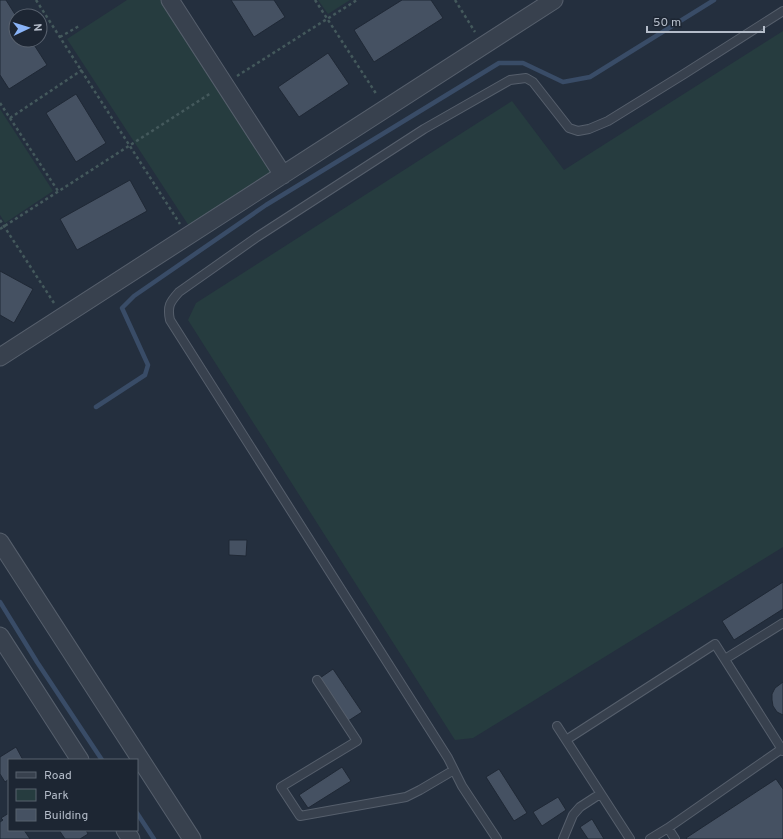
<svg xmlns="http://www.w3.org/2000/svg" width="783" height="839" font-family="Overpass,sans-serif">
<rect width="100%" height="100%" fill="#242f3e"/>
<!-- green -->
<path fill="#263c3f" d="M 127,0 L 164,0 L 274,170 L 189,226 L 67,39 Z
M 318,0 L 350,0 L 328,14 Z
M 783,31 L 783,547 L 473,738 L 455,740 L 188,320 L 196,303 L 512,101 L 564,170 Z
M 0,109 L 53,191 L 5,223 L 0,215 Z"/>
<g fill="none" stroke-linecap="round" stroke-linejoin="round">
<!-- stream -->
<path stroke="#394c67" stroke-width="4.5" d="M 96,407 L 145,375 L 148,365 L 122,308 L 134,296 L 266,205 L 499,63 L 523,63 L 563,82 L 590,77 L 714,0
M 0,602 L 37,662 L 102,760
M 137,813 L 154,839"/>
</g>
<!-- building -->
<path fill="#455162" stroke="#1f2835" d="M 0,0 L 6,0 L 16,16 L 16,40 L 31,40 L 47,65 L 9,89 L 0,75 Z
M 231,0 L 274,0 L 285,17 L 254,37 Z
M 402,0 L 431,0 L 443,18 L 374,62 L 354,30 Z
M 328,53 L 349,84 L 299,117 L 278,87 Z
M 76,94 L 106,143 L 76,162 L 46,113 Z
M 130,180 L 147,211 L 77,250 L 60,219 Z
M 0,271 L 33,289 L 14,323 L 0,315 Z
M 229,540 L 247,540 L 246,556 L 229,555 Z
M 783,582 L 783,609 L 734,640 L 722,621 Z
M 333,669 L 362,712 L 348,721 L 320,678 Z
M 783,682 L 783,715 L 777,712 L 773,706 L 772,700 L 772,694 L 775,688 Z
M 16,747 L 23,760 L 9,760 L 9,779 L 5,782 L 0,774 L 0,757 Z
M 342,767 L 351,781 L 308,808 L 299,795 Z
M 499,769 L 527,813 L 514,821 L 486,777 Z
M 776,779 L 783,789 L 783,839 L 687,839 L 686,838 Z
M 558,797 L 566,810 L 542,826 L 533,812 Z
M 9,813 L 9,830 L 24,830 L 30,839 L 0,839 L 0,822 L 3,820 L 1,818 Z
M 592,819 L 604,839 L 588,839 L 580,827 Z
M 59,830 L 86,830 L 88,834 L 80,839 L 65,839 Z"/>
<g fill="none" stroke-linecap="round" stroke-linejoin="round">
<!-- lane casing -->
<g stroke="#565f6c" stroke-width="10">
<path id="lane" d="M 725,659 L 783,623
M 317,680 L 357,741 L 281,787 L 300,816 L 406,797 L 420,790 L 454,770
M 557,726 L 630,839
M 566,740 L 715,644 L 783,751
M 497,839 L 462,786 L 448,758 L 170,320 C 167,306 170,302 179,292 L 257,237 L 424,129 L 510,80 L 526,78 L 533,82 L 569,128 L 578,131 L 589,129 L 608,121 L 684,74 L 783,11
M 563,839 L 573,815 L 580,807 L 600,794
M 650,839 L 668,828
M 675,839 L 668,828 L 783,748"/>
</g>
<!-- street casing -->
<g stroke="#565f6c" stroke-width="19">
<path id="street" d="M 170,0 L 283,175
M 0,357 L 554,0
M 0,542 L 192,839
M 0,636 L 80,760
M 125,830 L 131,839"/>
</g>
<!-- path -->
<path stroke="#44595c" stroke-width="2.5" stroke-dasharray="3 3" stroke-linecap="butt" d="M 36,0 L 180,224
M 315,0 L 377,95
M 455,0 L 475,32
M 60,37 L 79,26
M 237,76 L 357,0
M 0,103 L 58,191
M 10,118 L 82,70
M 0,220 L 54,303
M 0,229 L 211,93"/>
<!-- lane -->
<use href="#lane" stroke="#38414e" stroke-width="8"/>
<!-- street -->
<use href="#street" stroke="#38414e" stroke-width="17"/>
</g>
<!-- legend -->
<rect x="8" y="759" width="130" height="72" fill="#1d2633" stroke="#59626f"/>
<rect x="16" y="772" width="20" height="6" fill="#38414e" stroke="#59626f"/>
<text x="44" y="779" font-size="12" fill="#b4bcc9">Road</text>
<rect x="16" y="789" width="20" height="12" fill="#263c3f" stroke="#59626f"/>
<text x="44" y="799" font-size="12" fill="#b4bcc9">Park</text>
<rect x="16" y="809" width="20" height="12" fill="#455162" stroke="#59626f"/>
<text x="44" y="819" font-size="12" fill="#b4bcc9">Building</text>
<!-- north arrow -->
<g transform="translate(28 28) rotate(86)"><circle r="19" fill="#1d2633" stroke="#59626f"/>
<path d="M0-3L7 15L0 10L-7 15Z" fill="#8ab4f8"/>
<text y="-6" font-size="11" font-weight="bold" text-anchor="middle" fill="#b4bcc9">N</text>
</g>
<!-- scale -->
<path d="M647 26v6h117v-6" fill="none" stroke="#b4bcc9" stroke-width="2"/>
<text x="653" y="26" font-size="12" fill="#b4bcc9" stroke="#1d2633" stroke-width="3" paint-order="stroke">50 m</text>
</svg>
